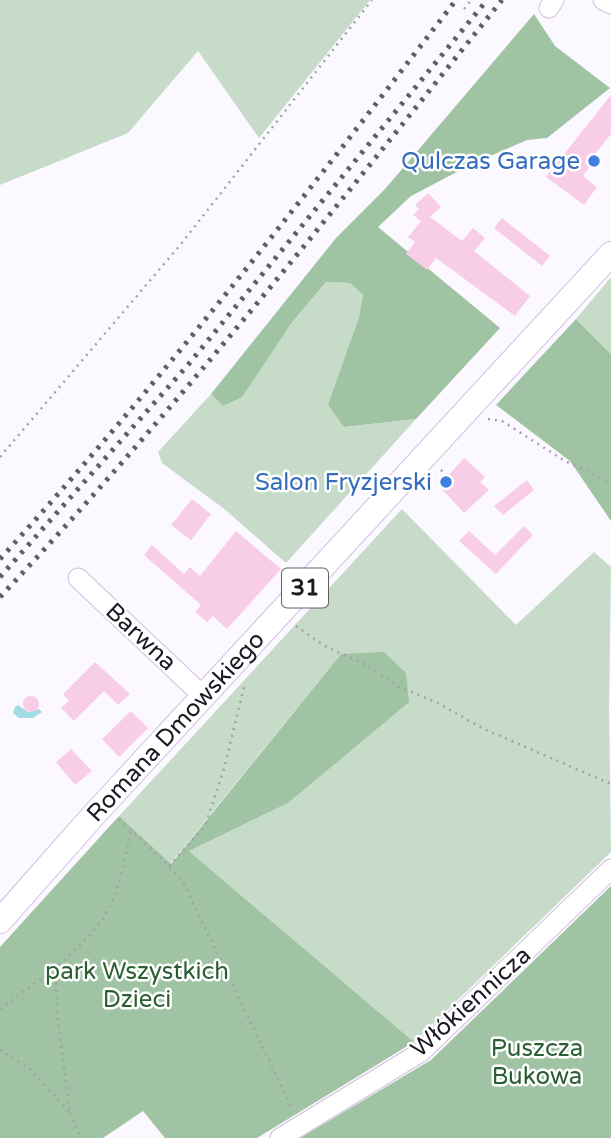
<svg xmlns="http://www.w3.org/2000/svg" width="611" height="1138" font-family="'Varela Round',sans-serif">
<rect width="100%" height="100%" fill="#fbf8ff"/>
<!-- green -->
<path fill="#c6dcc8" d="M 0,0 L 370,0 L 259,138 L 198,51 L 128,133 L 0,185 Z
M 611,277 L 611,354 L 576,319 Z
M 326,282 L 350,283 L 363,295 L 359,317 L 329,405 L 345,427 L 416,419 L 286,563 L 223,508 L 162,463 L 158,452 L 211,394 L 223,406 Z
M 402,509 L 516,625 L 594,552 L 611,567 L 609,709 L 611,852 L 414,1042 L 189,851 L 288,803 L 348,752 L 341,654 L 170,864 L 119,816 Z"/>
<!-- forest -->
<path fill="#a0c3a3" d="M 534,14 L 555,46 L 610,88 L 547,138 L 527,140 L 472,164 L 411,196 L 378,227 L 500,328 L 416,419 L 344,427 L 328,405 L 359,317 L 363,295 L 350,283 L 326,282 L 290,325 L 242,397 L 223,406 L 211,394 L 336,238 L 385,189 Z
M 576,319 L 611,354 L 611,521 L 570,461 L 496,405 Z
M 384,652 L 406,673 L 409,702 L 288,803 L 189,851 L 414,1042 L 257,1138 L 165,1138 L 143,1111 L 103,1138 L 0,1138 L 0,947 L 119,816 L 171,864 L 341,654 Z
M 611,886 L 611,1138 L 300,1138 L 431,1060 Z"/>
<!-- water -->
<path fill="#a3dbe3" d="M 18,705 L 28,712 L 39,709 L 42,712 L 33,718 L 19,718 L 13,713 L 15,707 Z"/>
<!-- building -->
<path fill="#f7cde8" d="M 611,95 L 611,134 L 594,155 L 597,157 L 583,176 L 597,187 L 584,205 L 546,177 Z
M 428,193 L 441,207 L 430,217 L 462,241 L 473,228 L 485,238 L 474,251 L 530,296 L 515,316 L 436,258 L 427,270 L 406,254 L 415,242 L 408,237 L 421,221 L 413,215 L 419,209 L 415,205 Z
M 502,218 L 550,256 L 542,266 L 494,228 Z
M 464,458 L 485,477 L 480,482 L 489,490 L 464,513 L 439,486 Z
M 527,480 L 534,490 L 503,515 L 494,506 Z
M 192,499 L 211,514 L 191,540 L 171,525 Z
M 524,526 L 533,535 L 496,574 L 459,541 L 469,531 L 495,555 Z
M 236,531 L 281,569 L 227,629 L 213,616 L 207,622 L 195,612 L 201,605 L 144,555 L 152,545 L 184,574 L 190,567 L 200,576 Z
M 95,662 L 130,694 L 118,705 L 104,691 L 74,721 L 61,708 L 69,701 L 63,694 Z
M23 704a8 8 0 1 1 16 0a8 8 0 1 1-16 0Z
M 131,711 L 148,728 L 119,757 L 102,739 Z
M 71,749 L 92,771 L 75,785 L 56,762 Z"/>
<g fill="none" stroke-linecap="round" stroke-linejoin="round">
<!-- minor casing -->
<g stroke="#d0c0de" stroke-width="21">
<path id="minor" d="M 603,0 L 611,4
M 549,8 L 554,0
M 78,578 L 204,697
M 280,1138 L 421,1052 L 611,869"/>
</g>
<!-- major casing -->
<g stroke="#d0c0de" stroke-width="26">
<g id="major">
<path id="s1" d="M 0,921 L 91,818 L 611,254"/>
</g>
</g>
<!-- path -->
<path stroke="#a5a0a9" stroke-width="2.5" stroke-dasharray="2 5" stroke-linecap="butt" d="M 464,9 L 471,0
M 488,419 L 502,421 L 565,461 L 611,483
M 0,457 L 181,244 L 372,0
M 441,470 L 448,476
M 296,626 L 325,646 L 364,664 L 399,687 L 438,703 L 484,729 L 611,784
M 119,819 L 163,860 L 184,884 L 293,1110
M 169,866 L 205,826 L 224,769 L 245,683
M 0,1009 L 56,968
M 0,1050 L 30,1069 L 70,1113 L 57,1015 L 56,968 C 72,953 89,938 102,920 C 119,894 124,861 131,831
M 70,1113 L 81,1138"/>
<!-- minor -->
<use href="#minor" stroke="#fff" stroke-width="19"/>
<!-- major -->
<use href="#major" stroke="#fff" stroke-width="24"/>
<!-- rail -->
<path stroke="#615c66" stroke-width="5" stroke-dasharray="3.5 7" stroke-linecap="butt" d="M 0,559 C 162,381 309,191 456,0
M 0,577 L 187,366 L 487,0
M 0,597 C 179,407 339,203 502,0"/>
</g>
<!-- markers -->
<g fill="#3f7fe0" stroke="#fff" stroke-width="2.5">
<circle cx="594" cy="161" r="7"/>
<circle cx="446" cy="482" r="7"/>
</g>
<g text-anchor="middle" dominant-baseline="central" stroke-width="5" stroke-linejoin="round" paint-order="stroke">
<!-- shield labels -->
<rect fill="#fff" stroke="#625d65" stroke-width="2" x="282" y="568.5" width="46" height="39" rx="5"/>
<g font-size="23" font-weight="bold" fill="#1e1823">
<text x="305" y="588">31</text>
</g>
<!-- shop labels -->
<g font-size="24" fill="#366cbe" stroke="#fff" text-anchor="end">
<text x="580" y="161">Qulczas Garage</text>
<text x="432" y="482">Salon Fryzjerski</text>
</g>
<!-- street labels -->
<g font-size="24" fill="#1e1823" stroke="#fff">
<text transform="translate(141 637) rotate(43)">Barwna</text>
<text stroke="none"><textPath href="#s1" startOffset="262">Romana Dmowskiego</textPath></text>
<text transform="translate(471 1002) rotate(-42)">Włókiennicza</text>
</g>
<!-- park labels -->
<g font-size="24" fill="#2c5e34" stroke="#fff">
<text x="137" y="971">park Wszystkich<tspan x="137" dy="28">Dzieci</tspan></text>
<text x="537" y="1048">Puszcza<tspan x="537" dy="28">Bukowa</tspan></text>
</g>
</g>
</svg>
